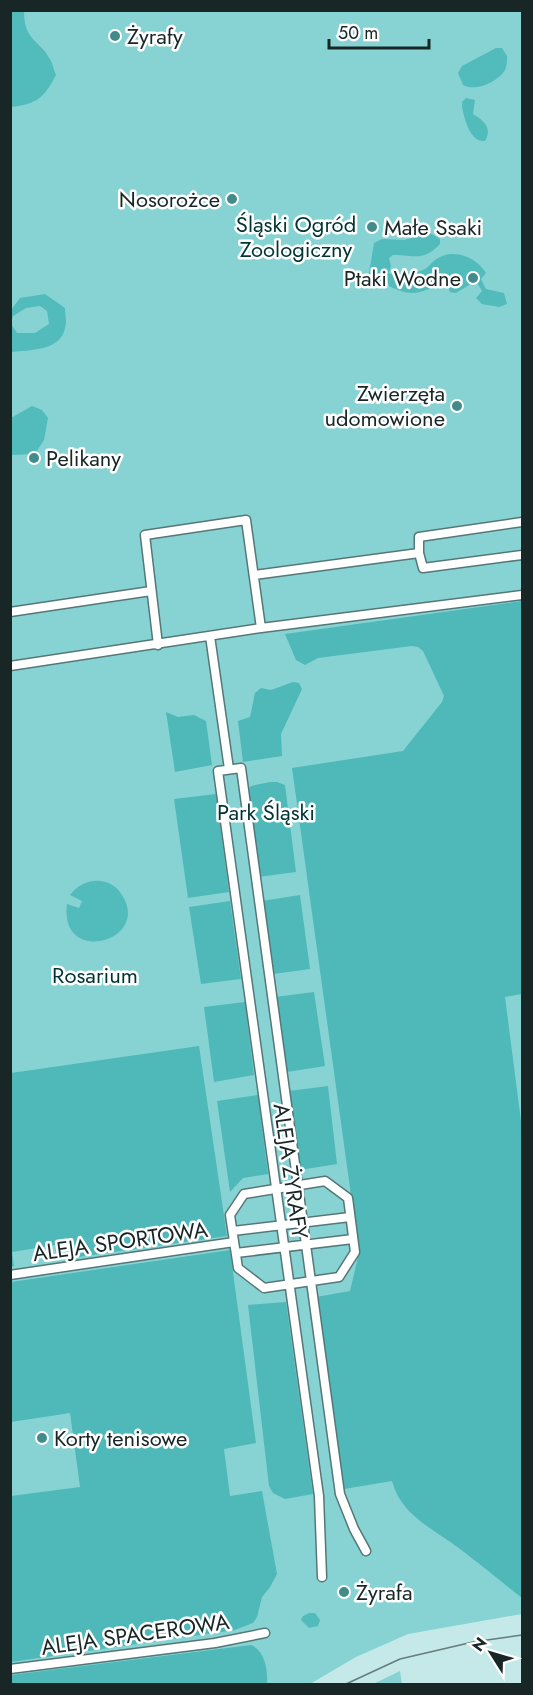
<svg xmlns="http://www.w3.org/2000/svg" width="533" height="1695" font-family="Jost,sans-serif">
<rect width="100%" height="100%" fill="#c4e9e8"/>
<!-- green -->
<path fill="#87d3d3" d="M 11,11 L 522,11 L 522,1614 L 408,1634 L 356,1657 L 310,1684 L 11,1684 Z
M 400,1671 L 402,1684 L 373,1684 Z"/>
<!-- forest -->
<path fill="#4fb8b8" d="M 522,601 L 522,994 L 505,997 L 522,1129 L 522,1598 C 502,1582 481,1565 460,1549 C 434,1529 401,1516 392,1481 L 344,1489 L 316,1297 L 350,1291 L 359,1253 L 292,768 L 403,751 L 442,702 L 444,696 L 423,651 L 418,647 L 412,646 L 318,658 L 305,665 L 296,660 L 285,634 Z
M 293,682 L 299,683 L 302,689 L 281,734 L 282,756 L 243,762 L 238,721 L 250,717 L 255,693 L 261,688 L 271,690 Z
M 166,712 L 178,717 L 194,715 L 206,721 L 212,765 L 175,772 Z
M 270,782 L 277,782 L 285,785 L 296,872 L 258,877 L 247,790 L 251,786 Z
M 216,794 L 229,892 L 188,898 L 174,799 Z
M 300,895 L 310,969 L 273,974 L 262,901 Z
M 230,901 L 241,979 L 201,984 L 189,907 Z
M 314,992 L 325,1066 L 287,1072 L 275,997 Z
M 245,1002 L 254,1075 L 214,1082 L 204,1007 Z
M 199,1046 L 227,1236 L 57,1260 L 55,1245 L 12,1252 L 14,1266 L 11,1267 L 11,1073 Z
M 328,1086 L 337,1164 L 300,1170 L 289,1091 Z
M 258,1095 L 268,1174 L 243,1178 L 230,1192 L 217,1101 Z
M 230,1250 L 256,1443 L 224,1449 L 230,1496 L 262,1491 L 277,1574 L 270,1587 L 262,1597 L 257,1617 L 253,1623 L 235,1630 L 11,1662 L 11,1496 L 80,1487 L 70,1413 L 11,1422 L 11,1282 Z
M 286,1302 L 313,1494 L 285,1499 L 273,1493 L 269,1486 L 248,1305 Z
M 251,1645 C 265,1650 268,1671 267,1684 L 11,1684 L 11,1675 Z"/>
<!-- water -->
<path fill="#52bbbb" d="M 11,10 L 24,11 C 24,42 40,39 51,61 C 53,65 54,71 56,75 C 44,98 37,104 11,107 Z
M 496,48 L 502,48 L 507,56 C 507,61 507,65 505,70 C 498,82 475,92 463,85 L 458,73 L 462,66 Z
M 466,98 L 475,100 L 473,114 C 483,120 493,128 485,141 C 470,143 464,118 462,106 L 462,102 Z
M 430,233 L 440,239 L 440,244 C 422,263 413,254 393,255 L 389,258 L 391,266 L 389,273 L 391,274 C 401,272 417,274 425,269 C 430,266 433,260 440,257 C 456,249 477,258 486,273 L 481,279 L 486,289 L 504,293 L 507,304 L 499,307 L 482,304 L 476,298 L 482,291 L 476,281 L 456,293 L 450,292 L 446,281 L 444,281 C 423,293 412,298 389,286 L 387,280 L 377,285 L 372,284 L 368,279 L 374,243 L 382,239 L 404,240 Z
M 45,294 L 65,308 C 65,314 67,322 65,328 C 61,351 29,350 11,352 L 11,324 L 17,333 L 35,333 L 49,324 L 47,311 L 40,306 L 26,308 L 13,316 L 11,322 L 11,310 L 20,298 Z
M 32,406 L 42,410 L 48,418 L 44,440 L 35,454 L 11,455 L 11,418 Z
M 94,881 C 106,880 116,885 122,895 C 152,941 59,967 67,904 L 79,908 L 82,901 L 70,895 C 76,887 84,882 94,881 Z
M 309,1613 L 315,1613 L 320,1620 L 318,1626 L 309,1628 L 301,1620 L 303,1616 Z"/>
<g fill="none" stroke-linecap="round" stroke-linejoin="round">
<!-- pedestrian casing -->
<g stroke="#567777" stroke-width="11">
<path id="pedestrian" d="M 522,522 L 419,537 L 419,553 L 423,568 L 522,555
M 254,575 L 419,553
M 10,612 L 151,591
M 210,636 L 229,769
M 158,645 L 145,535 L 246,520 L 261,628
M 10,666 L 261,628 L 522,595
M 325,1181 L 348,1198 L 355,1252 L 339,1277 L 264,1288 L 238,1268 L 230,1215 L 244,1194 Z
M 233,1231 L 350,1217
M 236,1253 L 353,1239
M 10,1275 L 234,1242
M 322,1577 L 319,1496 L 218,771 L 241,768 L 340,1494 L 354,1529 L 366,1551
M 10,1669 L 215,1643 L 265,1633"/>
</g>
<!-- pedestrian -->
<use href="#pedestrian" stroke="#fff" stroke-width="8"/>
<!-- tram -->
<path stroke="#647c7b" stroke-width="1.5" d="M 346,1684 L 400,1659 L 473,1642 L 522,1635"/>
</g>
<!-- markers -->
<g fill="#438b8b" stroke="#fff" stroke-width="2">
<circle cx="115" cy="36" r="6"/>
<circle cx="232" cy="199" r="6"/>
<circle cx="372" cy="227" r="6"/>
<circle cx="473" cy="278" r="6"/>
<circle cx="457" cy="406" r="6"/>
<circle cx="34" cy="458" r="6"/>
<circle cx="42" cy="1438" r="6"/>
<circle cx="344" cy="1592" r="6"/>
</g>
<g text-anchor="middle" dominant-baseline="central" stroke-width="5" stroke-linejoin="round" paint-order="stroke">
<!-- poi labels -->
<g font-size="22" fill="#182626" stroke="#fff" text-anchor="start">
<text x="127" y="36">Żyrafy</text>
<text x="220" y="199" text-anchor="end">Nosorożce</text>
<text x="384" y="227">Małe Ssaki</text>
<text x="461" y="278" text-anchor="end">Ptaki Wodne</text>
<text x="445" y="393" text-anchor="end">Zwierzęta<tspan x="445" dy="25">udomowione</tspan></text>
<text x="46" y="458">Pelikany</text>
<text x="54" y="1438">Korty tenisowe</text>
<text x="356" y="1592">Żyrafa</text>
</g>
<!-- park labels -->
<g font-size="22" fill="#003434" stroke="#fff">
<text x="296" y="224">Śląski Ogród<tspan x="296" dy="25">Zoologiczny</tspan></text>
<text x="266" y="812">Park Śląski</text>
<text x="95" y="975">Rosarium</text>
</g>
<!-- street labels -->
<g font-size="22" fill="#182626" stroke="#fff">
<text transform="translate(291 1171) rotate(82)">ALEJA ŻYRAFY</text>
<text transform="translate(120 1241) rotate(-8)">ALEJA SPORTOWA</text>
<text transform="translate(135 1634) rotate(-8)">ALEJA SPACEROWA</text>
</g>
</g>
<!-- border -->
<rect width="533" height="1695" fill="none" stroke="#182626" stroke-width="24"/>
<!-- north arrow -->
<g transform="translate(491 1653) rotate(307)" stroke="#ffffff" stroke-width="4.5" paint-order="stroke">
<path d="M0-4.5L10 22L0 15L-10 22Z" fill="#182626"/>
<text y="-9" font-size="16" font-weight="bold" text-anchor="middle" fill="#182626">N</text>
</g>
<!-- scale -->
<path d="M329 39v9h100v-9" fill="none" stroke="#182626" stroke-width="3"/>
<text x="338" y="39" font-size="18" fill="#182626" stroke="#ffffff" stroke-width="4.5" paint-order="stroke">50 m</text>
</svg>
